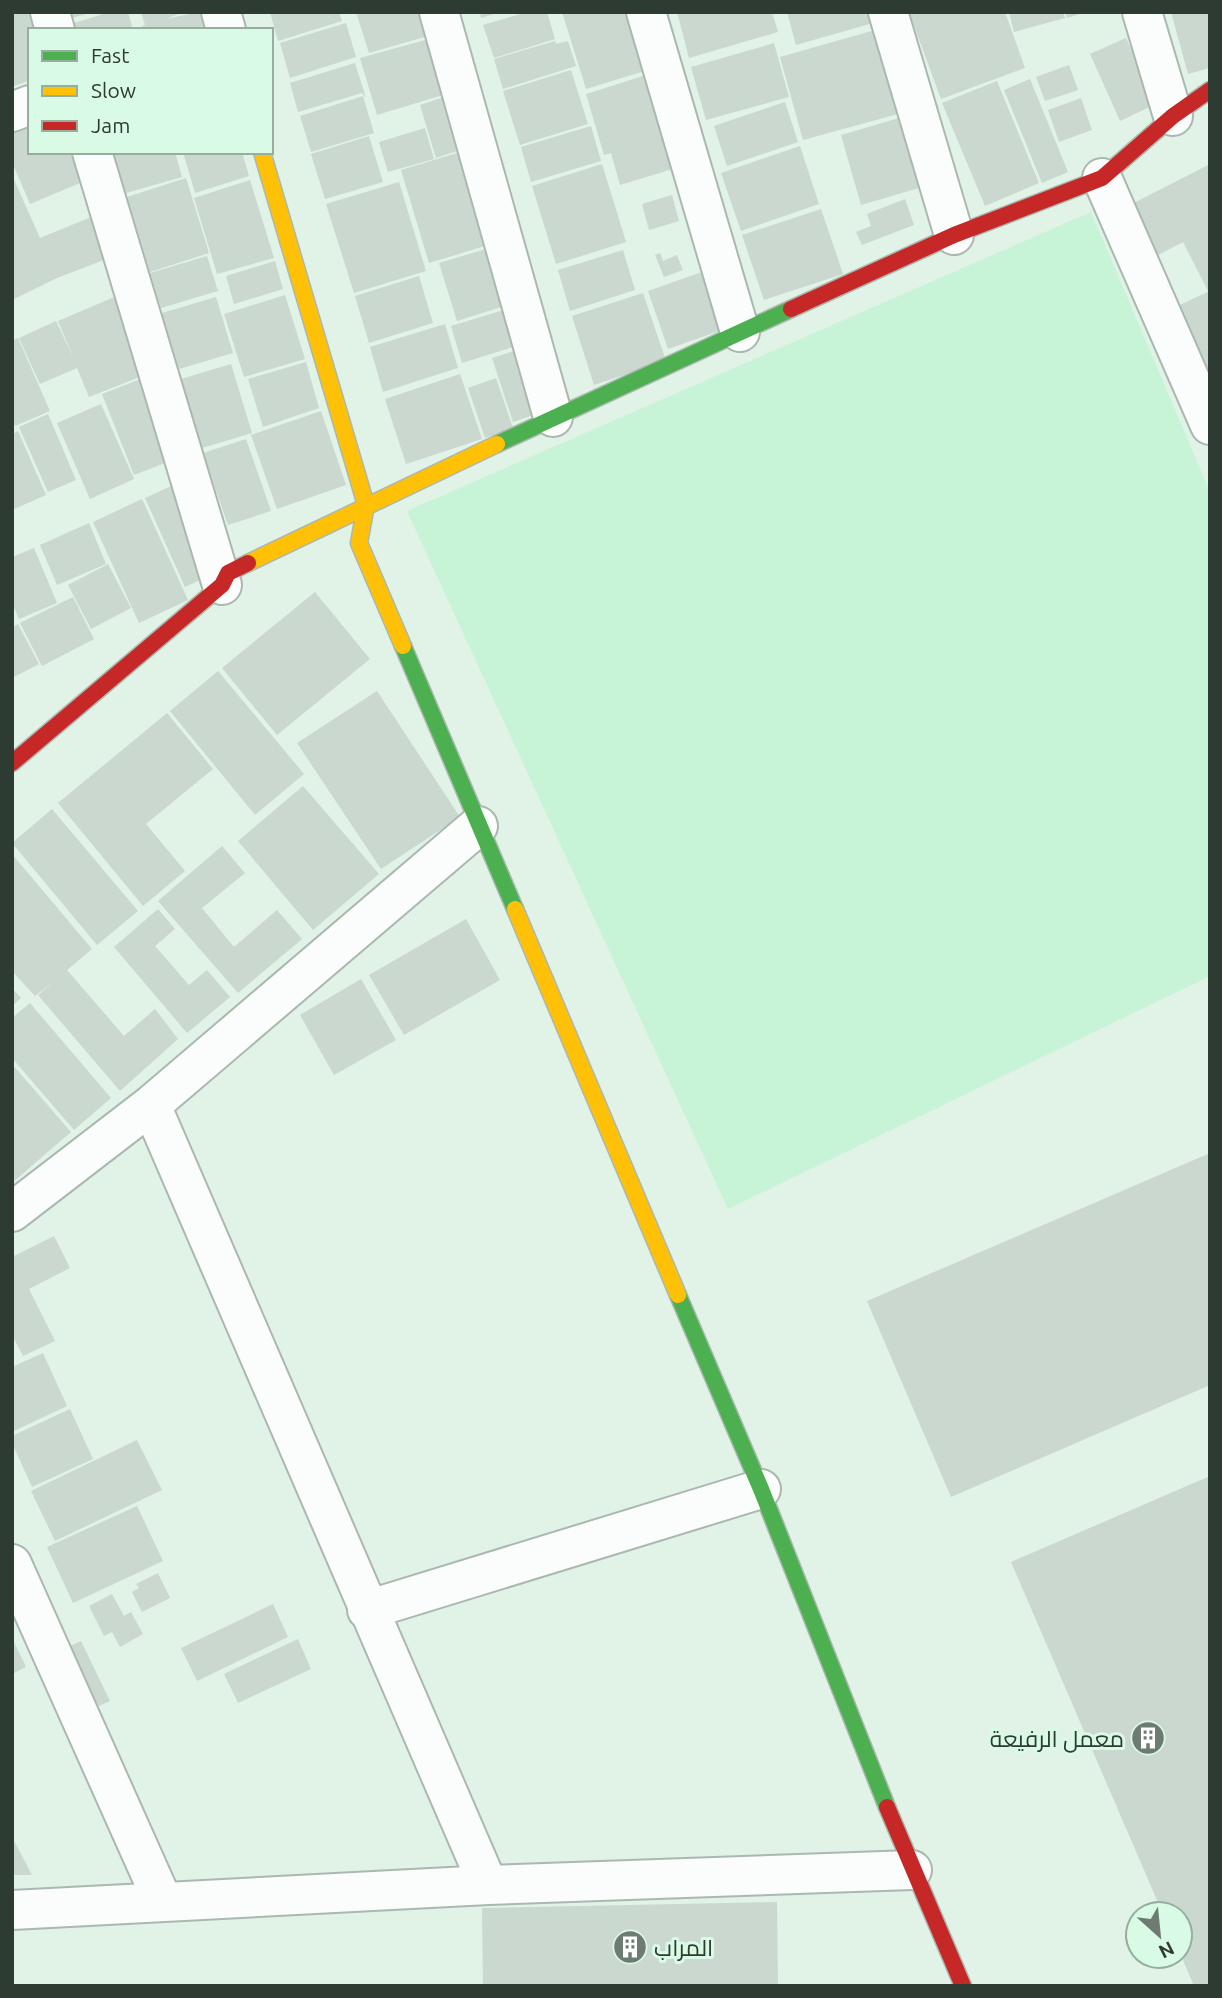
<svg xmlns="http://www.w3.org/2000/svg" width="1222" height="1998" font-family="Ubuntu,Cairo,sans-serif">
<rect width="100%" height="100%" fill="#e1f2e7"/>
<!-- green -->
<path fill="#c7f3d7" d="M 1091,212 L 1210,492 L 1210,976 L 728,1209 L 407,511 Z"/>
<!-- building -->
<path fill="#cad8cf" d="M 12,12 L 34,12 L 41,30 L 30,30 L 30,80 L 12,87 Z
M 70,12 L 90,12 L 90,13 L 72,18 Z
M 110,12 L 128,12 L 133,30 L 76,30 L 74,23 Z
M 141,12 L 183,12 L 166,19 L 199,12 L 205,30 L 143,30 L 142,26 L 145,25 Z
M 270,12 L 339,12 L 342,21 L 278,41 Z
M 356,12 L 428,12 L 435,34 L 369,53 Z
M 480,12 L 496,12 L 497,13 L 481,18 Z
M 527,12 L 547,12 L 555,39 L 494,58 L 483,25 Z
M 562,12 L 644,12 L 661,66 L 586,89 Z
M 677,12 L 772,12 L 778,32 L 689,58 Z
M 787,12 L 870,12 L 873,23 L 796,45 Z
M 909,12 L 1005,12 L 1025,68 L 941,99 Z
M 1009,12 L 1063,12 L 1065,18 L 1014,32 Z
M 1065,12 L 1083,12 L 1083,13 L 1067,18 Z
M 1171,12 L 1210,12 L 1210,68 L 1188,74 Z
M 346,23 L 356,57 L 290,78 L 280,43 Z
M 875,30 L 898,114 L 803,140 L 780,57 Z
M 436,37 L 453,92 L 377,115 L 360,58 Z
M 1126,38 L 1156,104 L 1120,121 L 1090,54 Z
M 555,41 L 556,44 L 568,41 L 576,66 L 503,89 L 494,59 Z
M 774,43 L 789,97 L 706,120 L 691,67 Z
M 355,63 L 366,98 L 362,93 L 298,112 L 290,83 Z
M 1069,65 L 1078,90 L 1045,101 L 1036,77 Z
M 571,70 L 588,124 L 520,145 L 503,91 Z
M 662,70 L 686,165 L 620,185 L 611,153 L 604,155 L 586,94 Z
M 1030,79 L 1068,172 L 1042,183 L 1004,90 Z
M 997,81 L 1039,183 L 985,206 L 942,103 Z
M 453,94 L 469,147 L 436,158 L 420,105 Z
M 363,96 L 374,133 L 311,152 L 300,116 Z
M 1081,98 L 1092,130 L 1059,142 L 1048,110 Z
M 785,102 L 798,142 L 727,166 L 714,126 Z
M 899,118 L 919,188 L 861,205 L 841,135 Z
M 30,123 L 30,152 L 90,152 L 99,175 L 30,204 L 12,162 L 12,130 Z
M 591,126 L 601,161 L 531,182 L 521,147 Z
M 425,128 L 434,159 L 388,172 L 379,142 Z
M 369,136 L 383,182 L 325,199 L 311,154 Z
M 800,146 L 819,204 L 741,231 L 721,173 Z
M 470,149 L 498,242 L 429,263 L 401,170 Z
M 113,152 L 175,152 L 182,177 L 126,193 Z
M 183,152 L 242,152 L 249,176 L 195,193 Z
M 602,164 L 626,242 L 556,264 L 532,186 Z
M 1210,164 L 1210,290 L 1208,291 L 1183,242 L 1154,257 L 1128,206 Z
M 12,175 L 40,238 L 96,215 L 114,256 L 57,278 L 12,300 Z
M 186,178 L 209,253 L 150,272 L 127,197 Z
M 250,180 L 274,258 L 217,274 L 194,198 Z
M 399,182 L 426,271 L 354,293 L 326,204 Z
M 672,195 L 679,221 L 649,230 L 642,204 Z
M 905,199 L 914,225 L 862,245 L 856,232 L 871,226 L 867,214 Z
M 821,209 L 843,274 L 764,300 L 742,235 Z
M 499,245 L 517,302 L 457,321 L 439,263 Z
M 623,250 L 635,290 L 570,311 L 558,270 Z
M 660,253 L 663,261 L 677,255 L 683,270 L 664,277 L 655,255 Z
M 207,256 L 218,291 L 161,308 L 150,273 Z
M 275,261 L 283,289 L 234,304 L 226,276 Z
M 719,266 L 739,324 L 668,349 L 648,291 Z
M 419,276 L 433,323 L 369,343 L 355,296 Z
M 1210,291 L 1210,379 L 1171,309 Z
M 643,293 L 666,361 L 594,385 L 572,316 Z
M 119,295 L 150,373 L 89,397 L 77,368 L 40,384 L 19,338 L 56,321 L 74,359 L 58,321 Z
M 285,295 L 305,359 L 244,377 L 224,314 Z
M 216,297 L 233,353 L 179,369 L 162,313 Z
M 517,306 L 529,342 L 462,363 L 451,326 Z
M 445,324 L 458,368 L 383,392 L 370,347 Z
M 18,338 L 50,411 L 15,426 L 12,418 L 12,341 Z
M 530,346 L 551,409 L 513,422 L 492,358 Z
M 306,362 L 319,408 L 263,427 L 248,379 Z
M 231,364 L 252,433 L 202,448 L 181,379 Z
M 460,374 L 482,439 L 406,464 L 385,399 Z
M 151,375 L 183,456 L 134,475 L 102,394 Z
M 496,378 L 513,428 L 485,438 L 468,388 Z
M 101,404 L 134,479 L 90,499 L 57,423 Z
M 321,411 L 346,485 L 277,509 L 251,435 Z
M 48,414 L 76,480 L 48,492 L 19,427 Z
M 18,431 L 46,495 L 12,510 L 12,434 Z
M 246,439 L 271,511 L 228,525 L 203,453 Z
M 176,484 L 217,572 L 185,587 L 145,498 Z
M 142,499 L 188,600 L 139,623 L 93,522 Z
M 89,523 L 106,564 L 57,585 L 40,545 Z
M 34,548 L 57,603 L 19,619 L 12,603 L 12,557 Z
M 108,564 L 131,608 L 91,629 L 68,585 Z
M 315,592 L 370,659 L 277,735 L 222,668 Z
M 73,597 L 94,639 L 42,666 L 20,623 Z
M 18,624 L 39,664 L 12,678 L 12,627 Z
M 218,671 L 304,774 L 255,815 L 170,711 Z
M 377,691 L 460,817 L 381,869 L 297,743 Z
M 167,713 L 213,769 L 146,824 L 185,871 L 143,906 L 58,803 Z
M 303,786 L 379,874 L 313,930 L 238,841 Z
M 52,809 L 138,911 L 97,945 L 12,843 Z
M 222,846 L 245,873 L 202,908 L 234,947 L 277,910 L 302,939 L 238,993 L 158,901 Z
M 12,854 L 92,949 L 67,970 L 124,1036 L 155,1009 L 178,1039 L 120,1091 L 38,995 L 55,980 L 35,996 L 12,971 Z
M 158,909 L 175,929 L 155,946 L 189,985 L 207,970 L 230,997 L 187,1033 L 114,947 Z
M 466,919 L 500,980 L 404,1035 L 369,975 Z
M 361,979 L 396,1040 L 334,1075 L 300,1015 Z
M 12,988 L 21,998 L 12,1006 Z
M 30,1003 L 111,1098 L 74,1130 L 12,1058 L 12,1018 Z
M 12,1064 L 71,1132 L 12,1183 Z
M 1210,1153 L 1210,1385 L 951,1497 L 867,1301 Z
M 54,1236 L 70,1268 L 29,1289 L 55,1341 L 23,1356 L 12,1335 L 12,1257 Z
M 43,1353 L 67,1406 L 12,1432 L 12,1367 Z
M 70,1409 L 93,1459 L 32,1487 L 12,1443 L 12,1436 Z
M 137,1440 L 162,1490 L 55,1541 L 31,1491 Z
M 1210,1476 L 1210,1986 L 1194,1986 L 1180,1953 L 1180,1914 L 1163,1914 L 1011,1562 Z
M 137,1506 L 163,1561 L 73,1603 L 47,1547 Z
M 158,1573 L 170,1598 L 142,1612 L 132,1592 L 139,1588 L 136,1584 Z
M 112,1594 L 124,1616 L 131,1612 L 143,1634 L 120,1647 L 112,1632 L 104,1636 L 89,1606 Z
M 273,1604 L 288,1637 L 197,1681 L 181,1648 Z
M 12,1638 L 26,1667 L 12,1674 Z
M 298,1639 L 311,1669 L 238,1703 L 224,1674 Z
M 81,1641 L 110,1701 L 86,1712 L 57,1652 Z
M 12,1837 L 32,1875 L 12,1875 Z
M 777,1902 L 778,1986 L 483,1986 L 482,1908 Z"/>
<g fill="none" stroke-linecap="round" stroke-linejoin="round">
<!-- street casing -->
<g stroke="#abb8b0" stroke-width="42">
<path id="street" d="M 50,12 L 55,30
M 221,12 L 226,30
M 439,12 L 553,417
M 646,12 L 740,332
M 888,12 L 954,235
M 1142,12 L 1173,116
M 12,112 L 30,105
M 92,152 L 222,585
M 1102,178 L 1210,425
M 151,1105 L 488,1885
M 12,1212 L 151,1105 L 478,826
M 12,1564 L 163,1902
M 367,1610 L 761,1489
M 12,1910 L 488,1885 L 912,1870"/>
</g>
<!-- fast casing -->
<g stroke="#abb8b0" stroke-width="19">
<path id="fast" d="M 497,444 L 791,309
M 403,646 L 515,909
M 678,1295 L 761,1489 L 887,1807"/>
</g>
<!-- slow casing -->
<g stroke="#abb8b0" stroke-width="19">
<path id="slow" d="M 262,152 L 366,505 L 359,543 L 403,646
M 248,563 L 497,444
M 515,909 L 678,1295"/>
</g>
<!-- jam casing -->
<g stroke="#abb8b0" stroke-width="19">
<path id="jam" d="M 791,309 L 954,235 L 1102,178 L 1173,116 L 1210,90
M 12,763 L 222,585 L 228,573 L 248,563
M 887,1807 L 963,1986"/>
</g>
<!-- street -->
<use href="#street" stroke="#fafdfb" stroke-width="38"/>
<!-- fast -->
<use href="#fast" stroke="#4caf50" stroke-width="16"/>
<!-- slow -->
<use href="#slow" stroke="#ffc107" stroke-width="16"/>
<!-- jam -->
<use href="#jam" stroke="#c62828" stroke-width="16"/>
</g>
<!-- icons -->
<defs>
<g id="building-disc" transform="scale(1.75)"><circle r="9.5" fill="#6d7b72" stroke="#d9fae5"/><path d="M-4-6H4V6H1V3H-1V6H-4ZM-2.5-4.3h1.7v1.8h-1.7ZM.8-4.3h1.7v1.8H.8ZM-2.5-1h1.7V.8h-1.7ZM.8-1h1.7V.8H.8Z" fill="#fff"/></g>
</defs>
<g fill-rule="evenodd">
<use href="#building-disc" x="1148" y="1738"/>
<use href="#building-disc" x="630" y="1947"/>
</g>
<g text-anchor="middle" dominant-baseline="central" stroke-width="6" stroke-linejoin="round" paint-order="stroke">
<!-- poi labels -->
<g font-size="23" fill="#2e3b33" stroke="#d9fae5" text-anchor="end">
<text x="1124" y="1738">معمل الرفيعة</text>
<text x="654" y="1947" text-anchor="start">المراب</text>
</g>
</g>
<!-- border -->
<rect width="1222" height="1998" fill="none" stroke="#2e3b33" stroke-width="28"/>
<!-- legend -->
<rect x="28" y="28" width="245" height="126" fill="#d9fae5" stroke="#95ae9e" stroke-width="2"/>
<rect x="42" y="51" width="35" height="10" fill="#4caf50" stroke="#95ae9e" stroke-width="2"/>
<text x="91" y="63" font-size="21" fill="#2e3b33">Fast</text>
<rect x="42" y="86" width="35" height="10" fill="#ffc107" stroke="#95ae9e" stroke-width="2"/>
<text x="91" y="98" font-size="21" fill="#2e3b33">Slow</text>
<rect x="42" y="121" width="35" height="10" fill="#c62828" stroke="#95ae9e" stroke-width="2"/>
<text x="91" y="133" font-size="21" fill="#2e3b33">Jam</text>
<!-- north arrow -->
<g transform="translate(1159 1935) rotate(153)"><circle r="33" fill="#d9fae5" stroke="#95ae9e" stroke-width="2"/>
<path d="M0-5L12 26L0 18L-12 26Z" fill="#6d7b72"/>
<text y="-10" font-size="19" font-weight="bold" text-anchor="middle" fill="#2e3b33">N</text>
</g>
</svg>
